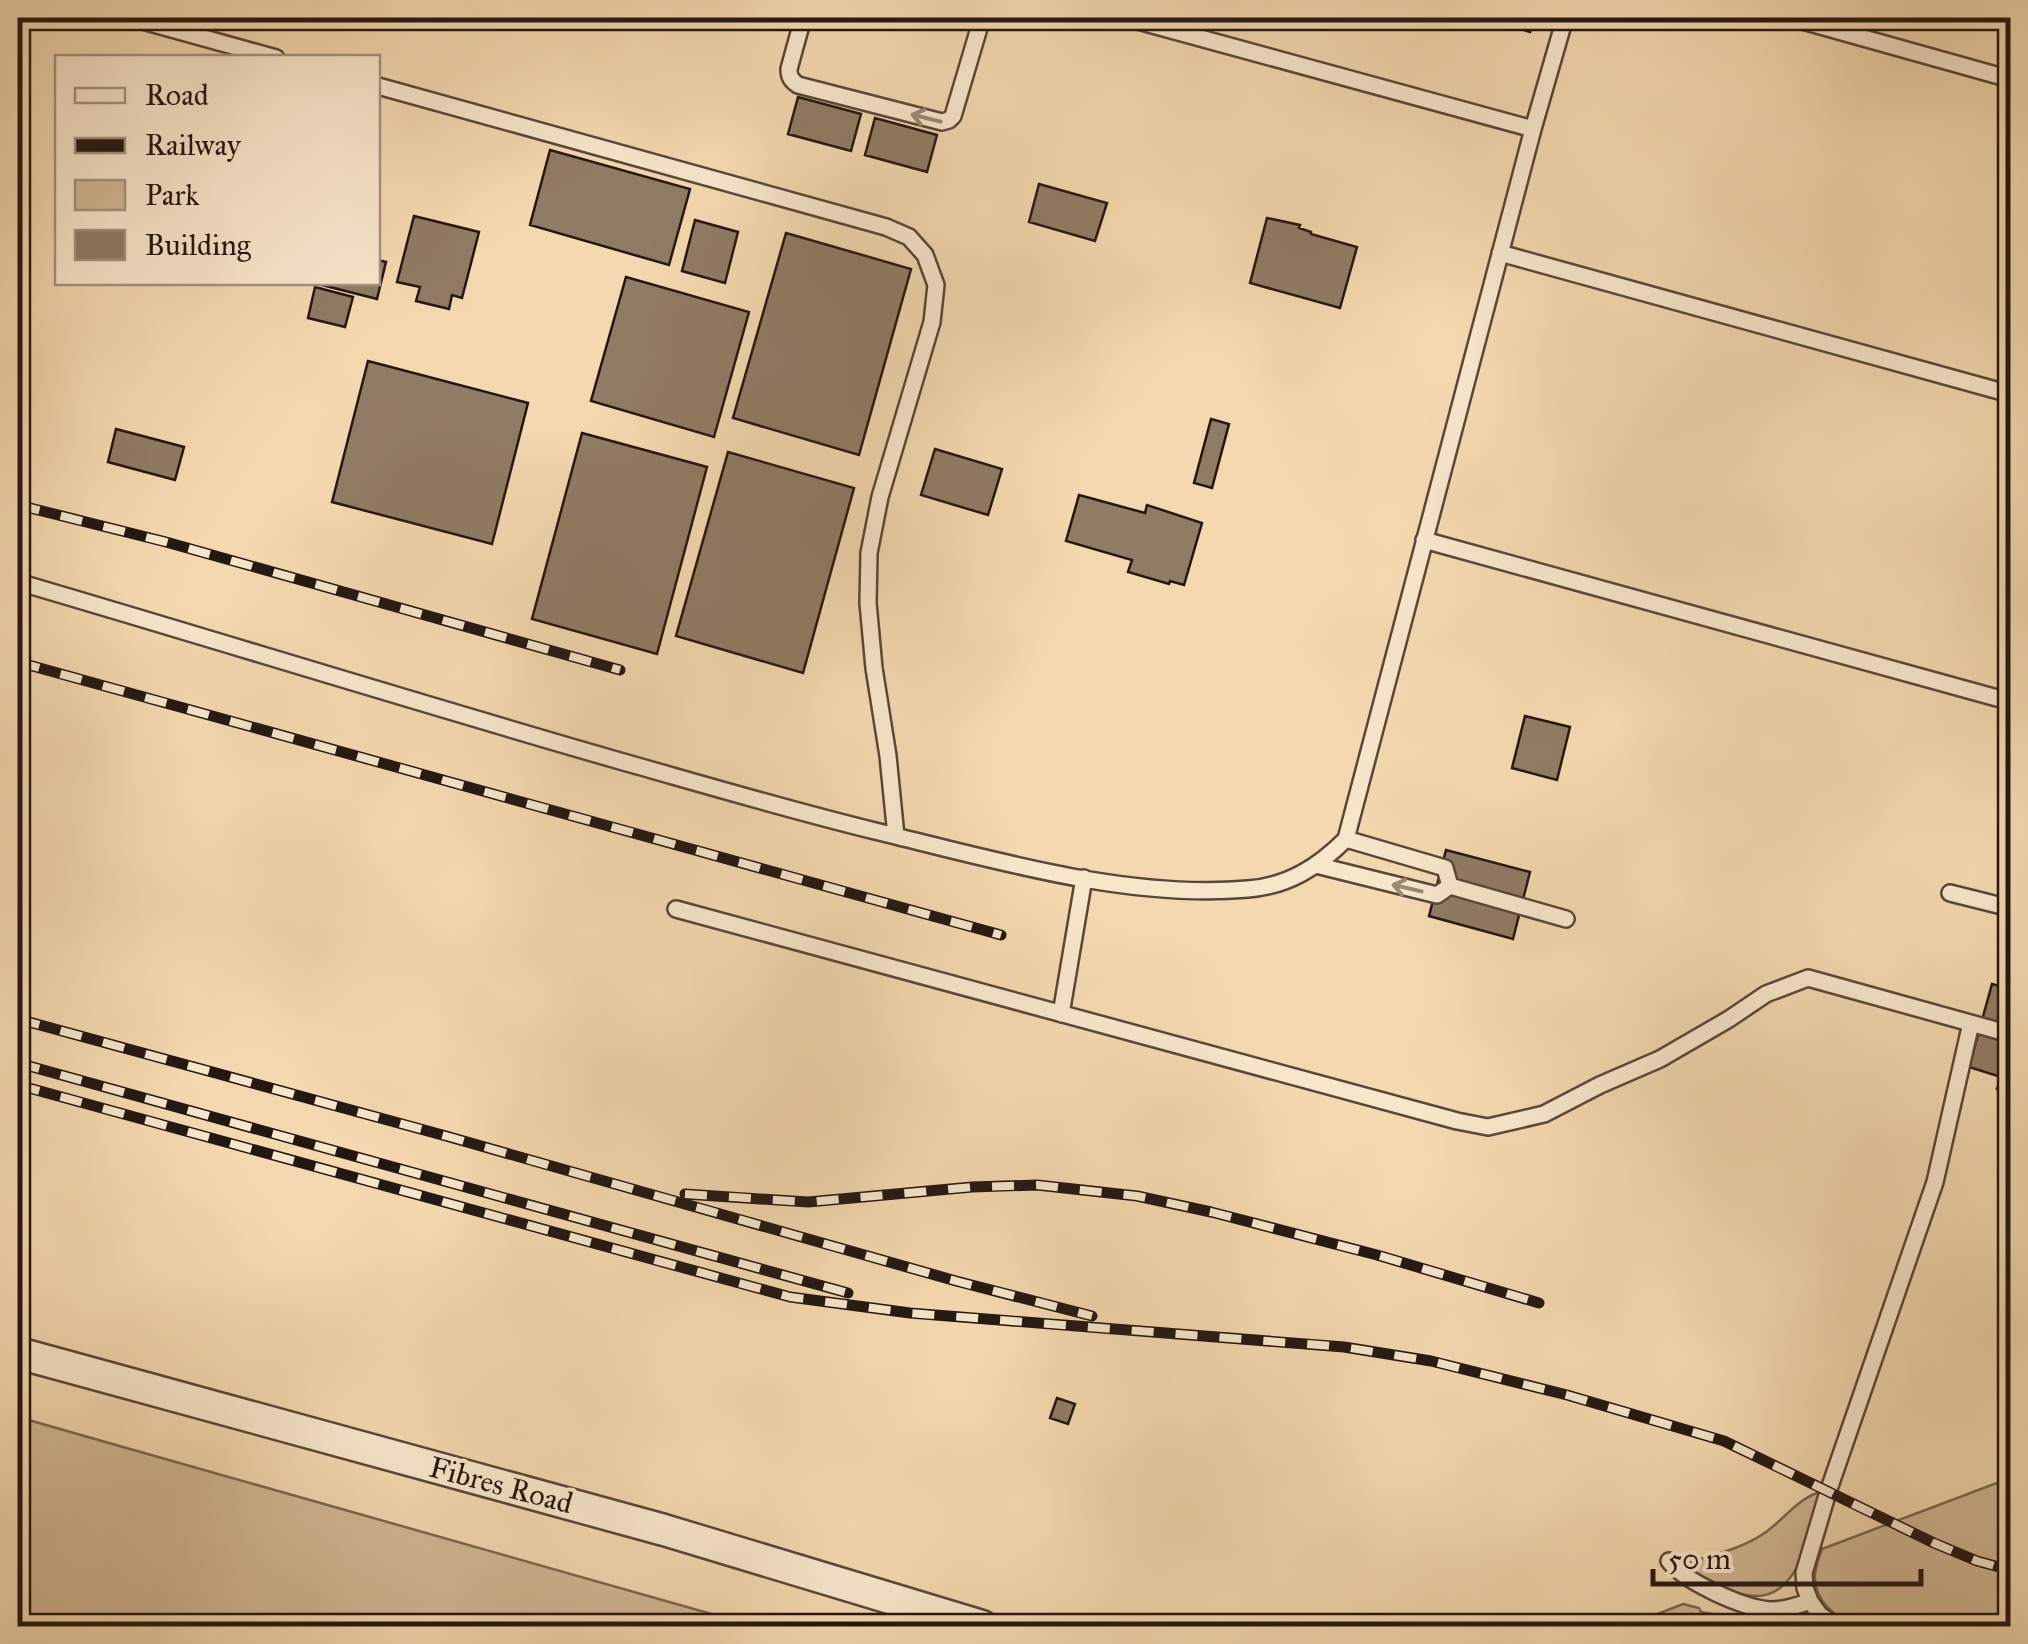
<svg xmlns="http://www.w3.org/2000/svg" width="2028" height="1644" font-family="'IM FELL Great Primer',serif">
<rect width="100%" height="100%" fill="#f4d8af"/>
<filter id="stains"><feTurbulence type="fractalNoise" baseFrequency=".002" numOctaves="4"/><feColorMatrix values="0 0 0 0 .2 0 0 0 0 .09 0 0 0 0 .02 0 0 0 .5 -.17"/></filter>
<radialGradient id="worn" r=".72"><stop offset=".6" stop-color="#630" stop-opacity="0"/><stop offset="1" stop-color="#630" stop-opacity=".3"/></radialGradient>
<!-- green -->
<path fill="#d1b794" stroke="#7a6753" stroke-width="2.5" d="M 18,1417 L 116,1445 L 754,1626 L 18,1626 Z
M 2010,1478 L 2010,1626 L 1861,1626 C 1837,1620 1813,1602 1815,1574 C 1816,1566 1819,1557 1822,1549 Z
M 1817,1493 L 1821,1494 C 1809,1533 1799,1610 1741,1594 C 1724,1589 1706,1578 1690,1571 L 1690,1562 C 1716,1554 1744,1548 1766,1532 C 1784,1519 1797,1500 1817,1493 Z
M 1683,1604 L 1699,1608 L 1701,1612 L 1737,1618 L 1738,1622 L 1745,1623 L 1748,1621 L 1770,1626 L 1629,1625 Z"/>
<!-- building -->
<path fill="#907b64" stroke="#241712" stroke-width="2.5" d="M 1514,18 L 1534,18 L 1530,32 L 1511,26 Z
M 798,97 L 861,114 L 851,151 L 788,134 Z
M 875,118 L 937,135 L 927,172 L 865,155 Z
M 550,150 L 690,189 L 669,265 L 530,225 Z
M 1039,184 L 1107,203 L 1095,241 L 1029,222 Z
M 414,216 L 479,232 L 462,298 L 452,295 L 449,309 L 416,301 L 420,287 L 397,282 Z
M 1267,218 L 1300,225 L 1299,228 L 1311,232 L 1311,234 L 1357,247 L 1340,308 L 1250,283 Z
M 695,220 L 738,232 L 725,283 L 682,271 Z
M 786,233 L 911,269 L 859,455 L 733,418 Z
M 378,260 L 386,262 L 377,299 L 322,285 L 323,282 L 378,282 Z
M 626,277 L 749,312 L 714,437 L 591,401 Z
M 315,287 L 353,297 L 345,327 L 308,318 Z
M 368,361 L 528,403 L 492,544 L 332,502 Z
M 1211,419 L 1229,424 L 1212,488 L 1194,483 Z
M 116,429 L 184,447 L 175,480 L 108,462 Z
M 582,433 L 707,467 L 657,654 L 532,619 Z
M 935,449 L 1002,469 L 988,515 L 921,495 Z
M 728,452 L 854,488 L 803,673 L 676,636 Z
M 1079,495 L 1145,513 L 1147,505 L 1202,523 L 1184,585 L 1170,581 L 1169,584 L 1128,572 L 1132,560 L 1066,541 Z
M 1525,716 L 1570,727 L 1557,780 L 1512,768 Z
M 1446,850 L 1530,872 L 1513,939 L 1429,916 Z
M 1992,984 L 2010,989 L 2010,1093 L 1997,1089 L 2001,1077 L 1969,1067 Z
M 1057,1398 L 1075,1404 L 1068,1424 L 1050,1418 Z"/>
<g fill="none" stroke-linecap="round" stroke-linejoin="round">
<!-- service casing -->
<g stroke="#584739" stroke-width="20">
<path id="service" d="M 132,18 L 276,58
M 803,18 L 789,69 C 789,77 791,80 798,85 L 942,122 L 949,120 L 953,116 L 982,18
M 1127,18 L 1533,129
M 1792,18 L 2010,79
M 378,86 L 886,227 L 909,237 L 925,255 L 936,285 L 932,322 L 880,497 L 869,553 L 868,603 L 874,668 L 888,756 L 896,836
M 1500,253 L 2010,394
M 1424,540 L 1997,698
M 18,582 C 219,641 418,703 620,761 C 705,785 789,810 875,831 C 991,859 1128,900 1248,889 C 1288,886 1318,867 1346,839 L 1533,129 L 1565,18
M 1316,865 L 1437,895 L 1450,886 L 1445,868 L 1346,839
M 1450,886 L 1566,919
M 1950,893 L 2010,908
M 676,909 L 1457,1121 L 1488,1127 L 1544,1114 L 1600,1085 L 1660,1059 L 1729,1019 L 1766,994 L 1808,978 L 2010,1034
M 1061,1014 L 1084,878
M 1669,1561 C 1685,1582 1743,1608 1770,1610 C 1784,1610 1797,1606 1810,1601
M 1836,1626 L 1820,1615 L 1810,1601 L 1805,1588 L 1804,1573 L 1828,1492 L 1935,1182 L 1971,1023"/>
</g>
<!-- minor casing -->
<g stroke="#584739" stroke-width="35">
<path id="minor" d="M 18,1353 L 664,1530 L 982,1626"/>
</g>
<!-- service -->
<use href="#service" stroke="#f8e6cb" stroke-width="15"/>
<!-- minor -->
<use href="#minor" stroke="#f8e6cb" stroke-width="30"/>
<!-- rail casing -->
<g stroke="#241712" stroke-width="11">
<path id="rail" d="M 18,505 L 166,542 L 620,670
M 18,662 L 1001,935
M 18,1019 L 446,1136 L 956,1281 L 1092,1316
M 18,1063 L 848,1293
M 18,1085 L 790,1297 L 910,1313 L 1344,1347 L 1431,1361 L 1567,1395 L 1724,1441 L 1934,1543 L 1977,1561 L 2010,1570
M 685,1194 L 808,1202 L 972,1187 L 1037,1185 L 1137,1196 L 1211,1212 L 1377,1255 L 1539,1303"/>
</g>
<!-- rail -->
<use href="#rail" stroke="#f8e6cb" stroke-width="8" stroke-dasharray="22" stroke-linecap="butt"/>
</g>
<!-- one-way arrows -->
<defs><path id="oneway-shaft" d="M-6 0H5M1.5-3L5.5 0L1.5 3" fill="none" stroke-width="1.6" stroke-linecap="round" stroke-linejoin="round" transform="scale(2.5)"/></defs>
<g stroke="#998978">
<use href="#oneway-shaft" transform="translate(926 118) rotate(-166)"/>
<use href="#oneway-shaft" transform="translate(1407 888) rotate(-167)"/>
</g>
<g text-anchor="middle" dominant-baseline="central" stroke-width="8" stroke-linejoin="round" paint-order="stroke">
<!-- street labels -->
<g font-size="30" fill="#241712" stroke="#f8e6cb">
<text transform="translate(501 1485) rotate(15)">Fibres Road</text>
</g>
</g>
<!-- margin -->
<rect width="2028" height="1644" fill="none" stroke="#f4d8af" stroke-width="60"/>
<rect x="20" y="20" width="1988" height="1604" fill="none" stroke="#241712" stroke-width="5"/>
<rect x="30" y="30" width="1968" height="1584" fill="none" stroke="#241712" stroke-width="2.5"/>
<!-- legend -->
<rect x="55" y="55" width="325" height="230" fill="#f8e6cb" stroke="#a39381" stroke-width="2.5"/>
<rect x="75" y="88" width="50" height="15" fill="#f8e6cb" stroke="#a39381" stroke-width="2.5"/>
<text x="145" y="105" font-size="30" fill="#241712">Road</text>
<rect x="75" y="138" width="50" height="15" fill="#241712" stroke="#a39381" stroke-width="2.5"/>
<text x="145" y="155" font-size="30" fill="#241712">Railway</text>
<rect x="75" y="180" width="50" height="30" fill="#d1b794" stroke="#a39381" stroke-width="2.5"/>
<text x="145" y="205" font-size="30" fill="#241712">Park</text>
<rect x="75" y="230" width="50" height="30" fill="#907b64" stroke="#a39381" stroke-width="2.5"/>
<text x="145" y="255" font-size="30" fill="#241712">Building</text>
<!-- scale -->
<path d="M1653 1569v15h268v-15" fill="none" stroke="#241712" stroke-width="5"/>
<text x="1668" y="1569" font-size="30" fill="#241712" stroke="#f8e6cb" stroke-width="8" paint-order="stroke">50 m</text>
<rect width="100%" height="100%" filter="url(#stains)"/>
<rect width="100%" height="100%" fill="url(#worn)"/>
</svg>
